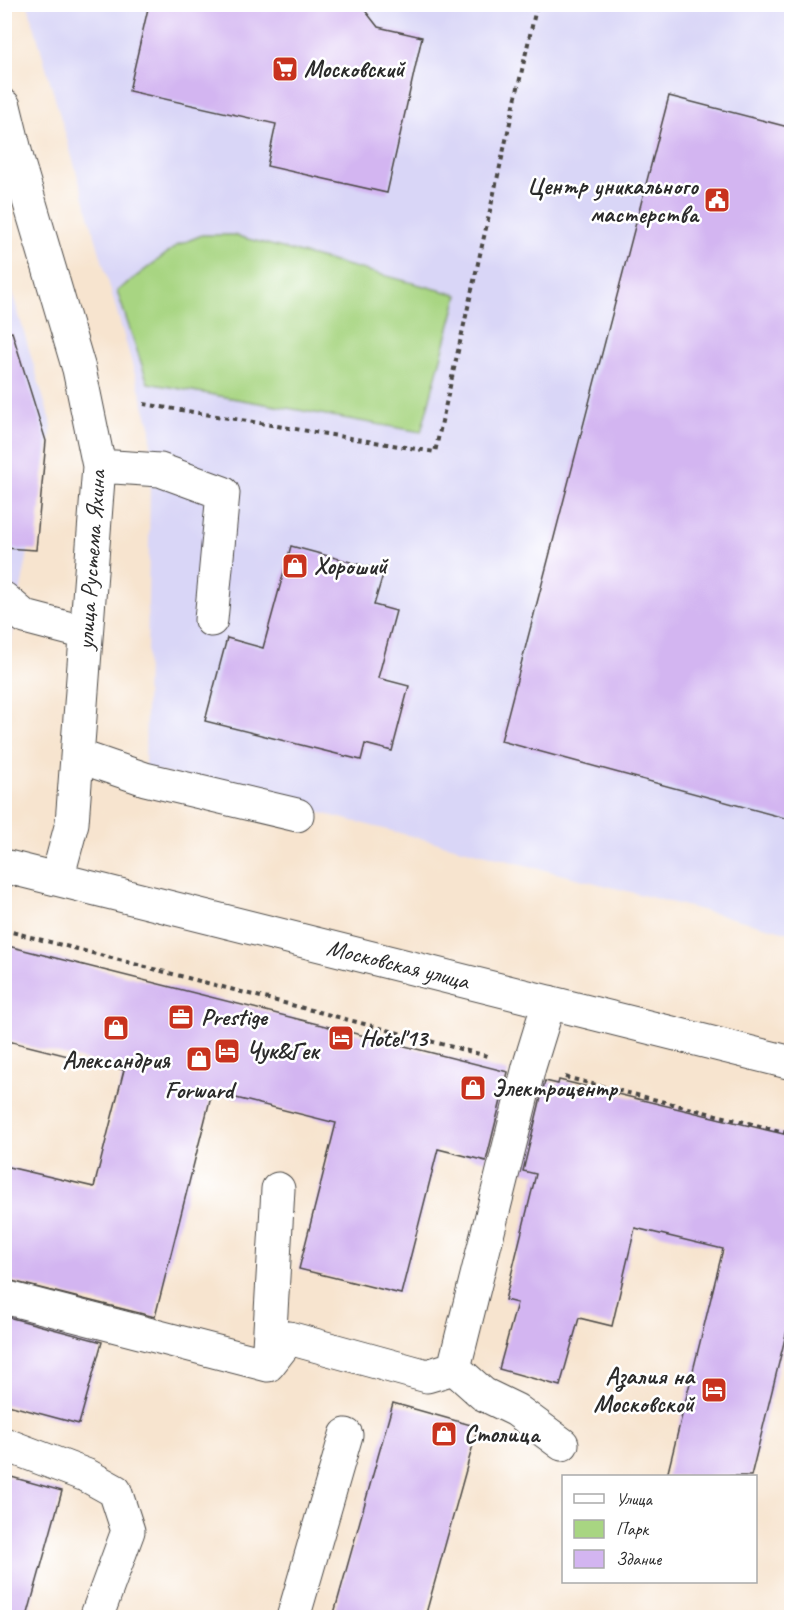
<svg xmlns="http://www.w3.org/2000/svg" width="796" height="1622" font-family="Caveat,sans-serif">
<rect width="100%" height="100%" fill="#fff"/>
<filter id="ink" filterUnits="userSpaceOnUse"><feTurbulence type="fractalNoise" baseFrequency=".0167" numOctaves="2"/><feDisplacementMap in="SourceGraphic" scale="12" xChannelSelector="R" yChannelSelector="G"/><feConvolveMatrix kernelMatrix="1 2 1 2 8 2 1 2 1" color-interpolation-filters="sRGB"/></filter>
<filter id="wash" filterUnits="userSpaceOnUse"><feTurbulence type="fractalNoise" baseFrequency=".008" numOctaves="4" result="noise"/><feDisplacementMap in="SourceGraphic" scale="24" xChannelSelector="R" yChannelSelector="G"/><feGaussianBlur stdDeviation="1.35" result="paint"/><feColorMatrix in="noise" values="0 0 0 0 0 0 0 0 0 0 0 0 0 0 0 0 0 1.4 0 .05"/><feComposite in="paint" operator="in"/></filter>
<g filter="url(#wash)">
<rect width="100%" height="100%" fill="#f7e4cf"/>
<!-- built -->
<path fill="#d9d6f7" d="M 28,5 L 791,5 L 791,933 L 145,768 L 151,429 Z
M 5,268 L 52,427 L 5,673 Z"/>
<!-- green -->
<path fill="#a8d582" stroke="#6a8056" stroke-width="1.5" d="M 202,235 L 233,235 L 458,295 L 421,432 L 148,383 L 117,291 L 178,245 Z"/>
<g id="blocks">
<!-- building -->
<path fill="#d3b5f1" d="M 149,4 L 360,4 L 378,27 L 422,37 L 387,193 L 267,166 L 276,124 L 129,91 Z
M 669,96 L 792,128 L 792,820 L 501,741 Z
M 12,332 L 46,441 L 36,550 L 4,548 L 4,333 Z
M 291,546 L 384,571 L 374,605 L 396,611 L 378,678 L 409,686 L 392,751 L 365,744 L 361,760 L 205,721 L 227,638 L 263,648 Z
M 4,945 L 508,1072 L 486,1161 L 438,1149 L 401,1294 L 299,1269 L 336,1123 L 212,1092 L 155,1317 L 4,1279 L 4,1166 L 94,1187 L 124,1070 L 4,1040 Z
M 559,1080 L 792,1136 L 792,1310 L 751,1476 L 667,1476 L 723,1249 L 635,1228 L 612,1326 L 579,1318 L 560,1386 L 499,1369 L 517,1303 L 505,1300 L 536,1174 L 523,1171 L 545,1081 L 558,1084 Z
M 4,1316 L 102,1342 L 79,1424 L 4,1404 Z
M 393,1403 L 478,1427 L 425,1617 L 333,1617 Z
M 4,1475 L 62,1491 L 27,1617 L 4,1617 Z"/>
</g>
</g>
<g filter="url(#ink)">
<use href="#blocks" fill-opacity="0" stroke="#4a4744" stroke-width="1.5"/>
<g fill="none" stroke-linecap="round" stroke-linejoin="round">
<!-- minor casing -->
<g stroke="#4a4744" stroke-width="35">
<path id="minor" d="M 4,106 L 18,163 L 79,369 L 99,466 L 72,823 L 57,879
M 99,466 L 160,470 L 223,493 L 211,620
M 4,599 L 25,617 L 86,633
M 78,756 L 145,779 L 297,815
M 4,866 L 792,1063
M 4,1297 L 268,1365 L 289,1338 L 427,1376 L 454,1368 L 529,1067 L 549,1002
M 268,1365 L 278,1189
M 454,1368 L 483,1394 L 516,1410 L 562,1444
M 4,1444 L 88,1476 L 115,1491 L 128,1531 L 96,1618
M 293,1618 L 346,1435"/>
</g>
<!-- path -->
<path stroke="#4a4744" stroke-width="4" stroke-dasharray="4.5 4.5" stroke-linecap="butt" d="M 144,404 L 435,452 L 537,4
M 4,930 L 491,1057
M 565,1077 L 792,1134"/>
<!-- minor -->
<use href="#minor" stroke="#fff" stroke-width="33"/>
</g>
</g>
<!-- icons -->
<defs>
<g id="supermarket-square" transform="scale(1.35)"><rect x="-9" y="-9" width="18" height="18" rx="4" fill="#c8321e" stroke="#fff"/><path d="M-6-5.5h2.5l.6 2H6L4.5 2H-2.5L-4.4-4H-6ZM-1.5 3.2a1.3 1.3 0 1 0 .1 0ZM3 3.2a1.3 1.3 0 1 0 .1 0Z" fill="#fff"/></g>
<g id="civic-square" transform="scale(1.35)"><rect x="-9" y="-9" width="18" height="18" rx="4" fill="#c8321e" stroke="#fff"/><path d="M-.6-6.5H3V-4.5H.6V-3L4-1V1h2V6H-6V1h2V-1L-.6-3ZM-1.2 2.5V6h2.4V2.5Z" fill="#fff"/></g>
<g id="shop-square" transform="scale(1.35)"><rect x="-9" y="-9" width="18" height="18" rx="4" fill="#c8321e" stroke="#fff"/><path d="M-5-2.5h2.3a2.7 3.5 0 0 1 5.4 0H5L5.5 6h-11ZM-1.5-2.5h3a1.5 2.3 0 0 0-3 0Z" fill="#fff"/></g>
<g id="office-square" transform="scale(1.35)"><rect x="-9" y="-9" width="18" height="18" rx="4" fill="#c8321e" stroke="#fff"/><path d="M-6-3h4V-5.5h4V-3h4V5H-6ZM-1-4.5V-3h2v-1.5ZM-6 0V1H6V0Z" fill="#fff"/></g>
<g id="hotel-square" transform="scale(1.35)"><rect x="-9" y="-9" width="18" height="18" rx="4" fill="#c8321e" stroke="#fff"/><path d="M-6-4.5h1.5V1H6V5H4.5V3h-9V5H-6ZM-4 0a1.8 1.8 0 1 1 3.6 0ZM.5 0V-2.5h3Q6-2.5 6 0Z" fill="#fff"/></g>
</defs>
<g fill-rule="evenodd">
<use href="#supermarket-square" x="285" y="69"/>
<use href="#civic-square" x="717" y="200"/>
<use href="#shop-square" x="295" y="566"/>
<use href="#office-square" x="181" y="1017"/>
<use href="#shop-square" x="116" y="1028"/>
<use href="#hotel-square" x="341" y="1038"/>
<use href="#hotel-square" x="227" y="1051"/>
<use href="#shop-square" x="199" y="1059"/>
<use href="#shop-square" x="473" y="1088"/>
<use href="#hotel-square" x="714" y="1390"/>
<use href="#shop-square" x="444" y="1434"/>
</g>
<g text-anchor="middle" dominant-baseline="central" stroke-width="5" stroke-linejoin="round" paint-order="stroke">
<!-- poi labels -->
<g font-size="24" font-weight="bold" fill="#2b2b2b" stroke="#fff" text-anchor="start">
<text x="304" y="69">Московский</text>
<text x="698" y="186" text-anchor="end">Центр уникального<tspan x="698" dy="28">мастерства</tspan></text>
<text x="314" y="566">Хороший</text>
<text x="201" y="1017">Prestige</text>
<text x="360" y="1038">Hotel'13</text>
<text x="246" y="1051">Чук&amp;Гек</text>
<text x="116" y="1060" text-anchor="middle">Александрия</text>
<text x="492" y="1088">Электроцентр</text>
<text x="199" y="1090" text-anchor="middle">Forward</text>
<text x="694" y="1376" text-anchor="end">Азалия на<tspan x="694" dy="28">Московской</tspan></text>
<text x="464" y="1434">Столица</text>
</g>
<!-- street labels -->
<g font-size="24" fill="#2b2b2b" stroke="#fff">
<text transform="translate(91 560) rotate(-86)">улица Рустема Яхина</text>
<text transform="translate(398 964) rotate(14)">Московская улица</text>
</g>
</g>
<!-- margin -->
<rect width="796" height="1622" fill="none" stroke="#fff" stroke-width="24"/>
<!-- legend -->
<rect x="562" y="1475" width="195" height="108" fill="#ffffff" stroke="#aaaaaa" stroke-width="1.5"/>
<rect x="574" y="1494" width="30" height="9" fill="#ffffff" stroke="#aaaaaa" stroke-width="1.5"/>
<text x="616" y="1505" font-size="18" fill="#2b2b2b">Улица</text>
<rect x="574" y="1520" width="30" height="18" fill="#a8d582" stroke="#aaaaaa" stroke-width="1.5"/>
<text x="616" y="1535" font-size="18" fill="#2b2b2b">Парк</text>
<rect x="574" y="1550" width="30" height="18" fill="#d3b5f1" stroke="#aaaaaa" stroke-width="1.5"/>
<text x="616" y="1565" font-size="18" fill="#2b2b2b">Здание</text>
</svg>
